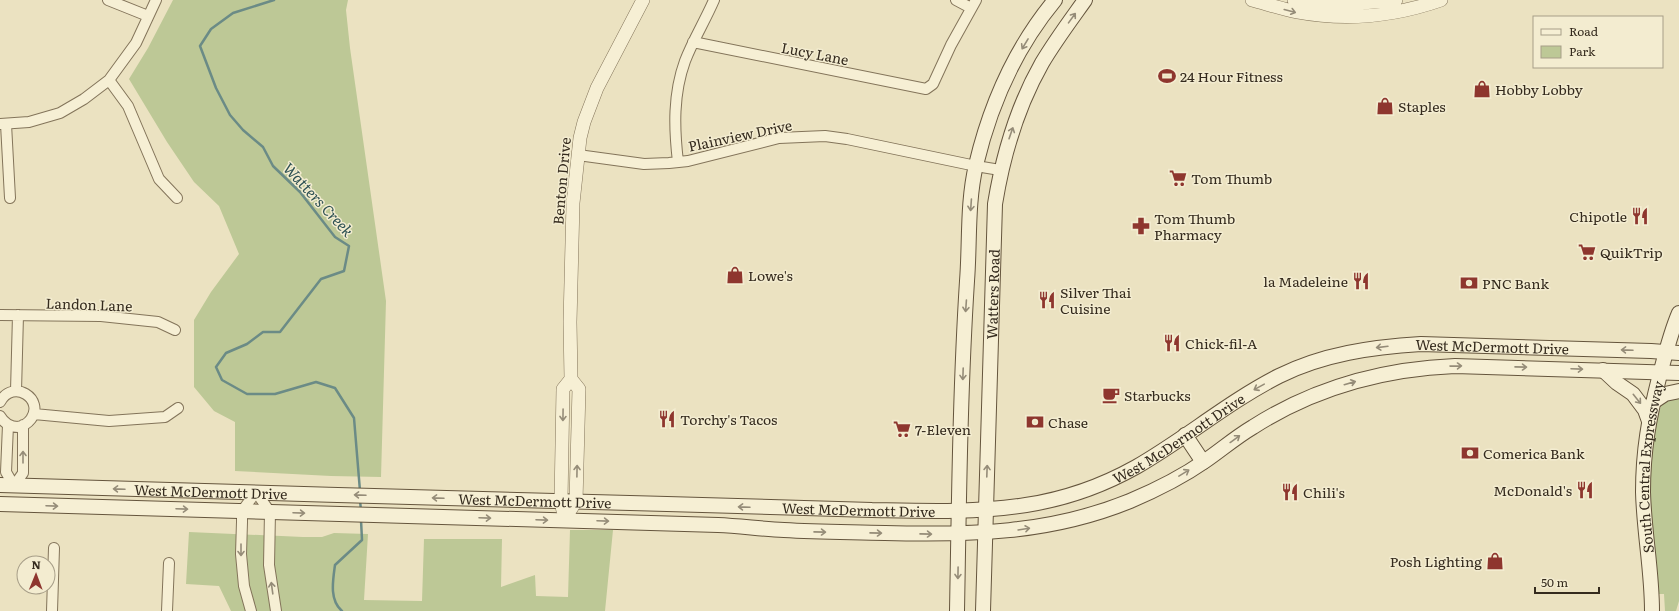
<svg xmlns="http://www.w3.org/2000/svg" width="1679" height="611" font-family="Literata,serif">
<rect width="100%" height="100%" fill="#ebe2c1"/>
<!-- green -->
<path fill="#bdc896" d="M 173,0 L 348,0 L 346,10 L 350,48 L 386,301 L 381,477 L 331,476 L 235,471 L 235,422 L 214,411 L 194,387 L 194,320 L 211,292 L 239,254 L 219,206 L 194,182 L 167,142 L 129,79 L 148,48 Z
M 1679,395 L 1679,601 L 1676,611 L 1665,611 L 1664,594 L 1658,594 L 1653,547 L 1649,467 L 1652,430 L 1663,401 Z
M 570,530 L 613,530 L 605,611 L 231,611 L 219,586 L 186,584 L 189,532 L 303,537 L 322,537 L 334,533 L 368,534 L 364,600 L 422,601 L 424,539 L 502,539 L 501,587 L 535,575 L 536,596 L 568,597 Z"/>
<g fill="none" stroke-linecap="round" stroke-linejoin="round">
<!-- stream -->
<path stroke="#6b8b86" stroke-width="2.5" d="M 274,0 L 233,13 L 211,29 L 200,46 L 216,88 L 230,115 L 243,130 L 263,147 L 273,166 L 300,192 L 335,237 L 349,246 L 344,271 L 321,279 L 280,332 L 263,332 L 247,344 L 226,353 L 216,367 L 222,380 L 247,394 L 275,394 L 316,382 L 335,388 L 354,418 L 360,491
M 360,500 L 361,511
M 342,611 C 329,600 333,580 335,565 L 362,540 L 361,520"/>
<!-- minor casing -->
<g stroke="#83745a" stroke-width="12">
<path id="minor" d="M 108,0 L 148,16
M 956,0 L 971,8
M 693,42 L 926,89 L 933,84 L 951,45 L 976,0
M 109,80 L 128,106 L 159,179 L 177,198
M 0,124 L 29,122 L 60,113 L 84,99 L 109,80 L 136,43 L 156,0
M 6,124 L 10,198
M 578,155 L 644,164 L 669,163 L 688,161 L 779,138 L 825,136 L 847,139 L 976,166 L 1000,170
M 678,162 C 674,128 673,94 685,61 C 693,40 705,21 714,0
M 0,315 L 101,316 L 158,322 L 175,330
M 16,391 L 18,315
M 0,402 C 13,378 45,399 31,419 C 28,423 23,426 18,427 C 10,427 4,423 0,416
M 34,414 L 109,421 L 165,417 L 178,408
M 8,425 L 6,472 L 14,486 L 23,473 L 23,425
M 52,611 L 54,548
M 167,611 L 169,563
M 251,611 L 244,586 L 241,554 L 242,522 L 242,511 L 256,492 L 270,512 L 269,565 L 276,611"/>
</g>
<!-- tertiary casing -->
<g stroke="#83745a" stroke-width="14">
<path id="tertiary" d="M 1252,0 C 1267,4 1282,9 1297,12 C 1345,21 1395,16 1441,0
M 1294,0 L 1321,5 L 1340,5 L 1396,0
M 563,511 L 561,501 L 563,389 L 571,379
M 564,520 L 576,501 L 579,389 L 571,379 L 570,322 L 573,203 L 580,138 L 584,122 L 597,88 L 643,0"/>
</g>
<!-- secondary casing -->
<g stroke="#65553d" stroke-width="16">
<g id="secondary">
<path d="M 1603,370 L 1617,383 L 1633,394 L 1645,410 L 1649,421"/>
<path d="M 1653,402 L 1665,394 L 1679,391"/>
<path d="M 1185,435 L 1203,462"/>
<path id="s1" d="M 0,485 C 222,492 445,498 667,504 C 736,506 804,508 872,510 C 924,511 975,513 1026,505 C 1065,499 1102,486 1136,467 C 1185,439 1228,402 1279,376 C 1323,354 1372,347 1421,344 L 1651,351 L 1679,353"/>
<path d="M 0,504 L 718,525 C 740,526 762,529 784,530 C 818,532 852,532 885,533 C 971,535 1049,534 1130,501 C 1156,490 1182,477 1205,461 C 1221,450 1236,437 1253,427 C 1314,388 1383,369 1455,366 L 1679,373"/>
<path d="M 957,611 C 959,501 960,391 967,281 C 970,243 967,203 976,165 C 990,106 1016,47 1055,0"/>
<path id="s2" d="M 983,611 L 995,204 C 1003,155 1017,107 1042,63 C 1055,41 1070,21 1085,0"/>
<path id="s3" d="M 1652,611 C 1652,571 1644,532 1643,492 C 1643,450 1649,418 1659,378 C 1665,356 1670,334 1679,313"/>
</g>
</g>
<!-- minor -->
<use href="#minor" stroke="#f6efd4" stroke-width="10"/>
<!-- tertiary -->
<use href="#tertiary" stroke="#f6efd4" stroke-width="13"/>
<!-- secondary -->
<use href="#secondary" stroke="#f6efd4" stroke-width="14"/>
</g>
<!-- one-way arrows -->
<defs><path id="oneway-shaft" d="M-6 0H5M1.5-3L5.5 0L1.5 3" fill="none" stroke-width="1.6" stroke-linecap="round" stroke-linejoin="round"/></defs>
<g stroke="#958c78">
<use href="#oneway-shaft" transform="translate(1290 11) rotate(15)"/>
<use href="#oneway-shaft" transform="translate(1072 18) rotate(-54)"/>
<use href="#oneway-shaft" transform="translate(1025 44) rotate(121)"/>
<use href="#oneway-shaft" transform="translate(1011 133) rotate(-71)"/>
<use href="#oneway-shaft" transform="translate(971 205) rotate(94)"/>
<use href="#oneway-shaft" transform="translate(966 306) rotate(94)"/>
<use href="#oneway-shaft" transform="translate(1382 347) rotate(173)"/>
<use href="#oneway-shaft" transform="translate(1627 350) rotate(-178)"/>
<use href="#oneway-shaft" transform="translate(1456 366) rotate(-1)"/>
<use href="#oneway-shaft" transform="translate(1521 367) rotate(1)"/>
<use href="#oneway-shaft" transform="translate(1577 369) rotate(2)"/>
<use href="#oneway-shaft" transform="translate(963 374) rotate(92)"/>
<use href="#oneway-shaft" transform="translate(1350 383) rotate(-16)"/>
<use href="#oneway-shaft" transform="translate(1259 387) rotate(151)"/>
<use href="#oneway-shaft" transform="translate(1637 399) rotate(51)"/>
<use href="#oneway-shaft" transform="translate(563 415) rotate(91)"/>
<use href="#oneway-shaft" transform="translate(1235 439) rotate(-36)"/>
<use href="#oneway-shaft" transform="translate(23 457) rotate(-90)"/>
<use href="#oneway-shaft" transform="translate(577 471) rotate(-89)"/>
<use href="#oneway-shaft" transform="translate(987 471) rotate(-88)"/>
<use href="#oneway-shaft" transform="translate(1184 473) rotate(-31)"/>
<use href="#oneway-shaft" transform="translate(119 489) rotate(-178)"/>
<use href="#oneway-shaft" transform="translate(360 495) rotate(-178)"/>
<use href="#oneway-shaft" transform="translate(438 498) rotate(-178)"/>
<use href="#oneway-shaft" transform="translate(52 506) rotate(2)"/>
<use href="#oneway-shaft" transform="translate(744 507) rotate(-178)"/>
<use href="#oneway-shaft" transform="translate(182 509) rotate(2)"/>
<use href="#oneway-shaft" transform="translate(299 513) rotate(2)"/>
<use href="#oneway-shaft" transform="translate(485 518) rotate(2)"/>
<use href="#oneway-shaft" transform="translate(542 520) rotate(2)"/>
<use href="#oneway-shaft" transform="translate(603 521) rotate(2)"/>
<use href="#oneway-shaft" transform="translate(1024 529) rotate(-9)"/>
<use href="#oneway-shaft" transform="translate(820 532) rotate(1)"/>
<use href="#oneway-shaft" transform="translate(876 533) rotate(1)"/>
<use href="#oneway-shaft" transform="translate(926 534) rotate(1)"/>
<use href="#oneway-shaft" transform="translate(241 550) rotate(90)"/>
<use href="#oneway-shaft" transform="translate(958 573) rotate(91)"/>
<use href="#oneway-shaft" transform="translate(272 588) rotate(-98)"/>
</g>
<!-- icons -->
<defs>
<g id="stadium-bare" transform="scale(1.38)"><path d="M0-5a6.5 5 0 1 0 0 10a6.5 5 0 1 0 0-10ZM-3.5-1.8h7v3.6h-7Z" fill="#8e362e" stroke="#f3ecd0" stroke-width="2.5" paint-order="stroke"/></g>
<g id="shop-bare" transform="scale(1.38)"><path d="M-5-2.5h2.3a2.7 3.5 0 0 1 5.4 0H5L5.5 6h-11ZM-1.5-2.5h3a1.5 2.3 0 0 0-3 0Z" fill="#8e362e" stroke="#f3ecd0" stroke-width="2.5" paint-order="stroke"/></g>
<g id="supermarket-bare" transform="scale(1.38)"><path d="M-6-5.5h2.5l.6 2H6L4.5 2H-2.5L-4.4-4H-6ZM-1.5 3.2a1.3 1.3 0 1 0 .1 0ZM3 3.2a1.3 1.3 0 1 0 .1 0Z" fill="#8e362e" stroke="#f3ecd0" stroke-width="2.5" paint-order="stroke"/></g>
<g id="restaurant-bare" transform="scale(1.38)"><path d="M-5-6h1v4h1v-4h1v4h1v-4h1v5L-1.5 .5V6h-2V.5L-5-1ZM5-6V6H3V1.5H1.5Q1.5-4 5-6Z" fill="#8e362e" stroke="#f3ecd0" stroke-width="2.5" paint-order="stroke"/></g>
<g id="pharmacy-bare" transform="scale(1.38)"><path d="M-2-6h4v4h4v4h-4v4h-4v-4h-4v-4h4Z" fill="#8e362e" stroke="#f3ecd0" stroke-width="2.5" paint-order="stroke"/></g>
<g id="bank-bare" transform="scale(1.38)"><path d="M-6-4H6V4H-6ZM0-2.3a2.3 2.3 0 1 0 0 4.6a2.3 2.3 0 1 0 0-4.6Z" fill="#8e362e" stroke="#f3ecd0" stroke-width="2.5" paint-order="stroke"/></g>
<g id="cafe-bare" transform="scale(1.38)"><path d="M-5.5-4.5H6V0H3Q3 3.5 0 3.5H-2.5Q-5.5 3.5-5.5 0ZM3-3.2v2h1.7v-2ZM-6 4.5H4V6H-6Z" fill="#8e362e" stroke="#f3ecd0" stroke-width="2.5" paint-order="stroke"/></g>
</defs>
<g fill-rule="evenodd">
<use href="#stadium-bare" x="1167" y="76"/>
<use href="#shop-bare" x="1482" y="89"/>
<use href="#shop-bare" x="1385" y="106"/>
<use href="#supermarket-bare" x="1178" y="178"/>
<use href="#restaurant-bare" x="1640" y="216"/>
<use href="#pharmacy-bare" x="1141" y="226"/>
<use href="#supermarket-bare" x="1587" y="252"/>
<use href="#shop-bare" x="735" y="275"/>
<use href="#restaurant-bare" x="1361" y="281"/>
<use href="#bank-bare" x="1469" y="283"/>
<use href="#restaurant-bare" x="1047" y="300"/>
<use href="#restaurant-bare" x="1172" y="343"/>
<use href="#cafe-bare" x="1111" y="395"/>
<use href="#restaurant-bare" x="667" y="419"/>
<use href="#bank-bare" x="1035" y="422"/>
<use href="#supermarket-bare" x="902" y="429"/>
<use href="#bank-bare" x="1470" y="453"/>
<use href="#restaurant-bare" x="1585" y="490"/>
<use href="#restaurant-bare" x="1290" y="492"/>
<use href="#shop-bare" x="1495" y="561"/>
</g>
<g text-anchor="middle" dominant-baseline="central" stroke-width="3" stroke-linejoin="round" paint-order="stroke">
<!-- street labels -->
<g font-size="14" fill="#342a1d" stroke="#f3ecd0">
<text transform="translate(815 53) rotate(11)">Lucy Lane</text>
<text transform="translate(740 135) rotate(-12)">Plainview Drive</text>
<text transform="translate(561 181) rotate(-85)">Benton Drive</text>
<text stroke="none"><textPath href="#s2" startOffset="317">Watters Road</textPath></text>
<text transform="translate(89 304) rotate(2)">Landon Lane</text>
<text stroke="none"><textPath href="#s1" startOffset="1531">West McDermott Drive</textPath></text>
<text stroke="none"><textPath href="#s1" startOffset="1195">West McDermott Drive</textPath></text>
<text stroke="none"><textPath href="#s3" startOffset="145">South Central Expressway</textPath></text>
<text stroke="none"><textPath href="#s1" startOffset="211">West McDermott Drive</textPath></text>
<text stroke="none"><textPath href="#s1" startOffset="535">West McDermott Drive</textPath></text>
<text stroke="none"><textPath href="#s1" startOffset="859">West McDermott Drive</textPath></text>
</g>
<!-- poi labels -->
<g font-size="14" fill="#342a1d" stroke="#f3ecd0" text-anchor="start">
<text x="1180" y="76">24 Hour Fitness</text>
<text x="1495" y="89">Hobby Lobby</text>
<text x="1398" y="106">Staples</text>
<text x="1191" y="178">Tom Thumb</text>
<text x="1627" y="216" text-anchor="end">Chipotle</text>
<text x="1154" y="218">Tom Thumb<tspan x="1154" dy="16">Pharmacy</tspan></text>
<text x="1600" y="252">QuikTrip</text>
<text x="748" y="275">Lowe's</text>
<text x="1348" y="281" text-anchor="end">la Madeleine</text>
<text x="1482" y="283">PNC Bank</text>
<text x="1060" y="292">Silver Thai<tspan x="1060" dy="16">Cuisine</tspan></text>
<text x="1185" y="343">Chick-fil-A</text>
<text x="1124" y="395">Starbucks</text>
<text x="680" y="419">Torchy's Tacos</text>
<text x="1048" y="422">Chase</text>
<text x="915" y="429">7-Eleven</text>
<text x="1483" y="453">Comerica Bank</text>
<text x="1572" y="490" text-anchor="end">McDonald's</text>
<text x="1303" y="492">Chili's</text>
<text x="1482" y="561" text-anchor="end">Posh Lighting</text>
</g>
<!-- water labels -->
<g font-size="15" font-style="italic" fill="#2d5153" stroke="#f3ecd0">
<text transform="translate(319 199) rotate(47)">Watters Creek</text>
</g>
</g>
<!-- legend -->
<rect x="1533" y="16" width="130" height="52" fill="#f3ecd0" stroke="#a79e88"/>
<rect x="1541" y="29" width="20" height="6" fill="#f6efd4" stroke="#a79e88"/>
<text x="1569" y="36" font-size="12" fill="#342a1d">Road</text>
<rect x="1541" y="46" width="20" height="12" fill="#bdc896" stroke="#a79e88"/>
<text x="1569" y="56" font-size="12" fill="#342a1d">Park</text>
<!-- north arrow -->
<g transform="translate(36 575) rotate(1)"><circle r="19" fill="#f3ecd0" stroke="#a79e88"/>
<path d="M0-3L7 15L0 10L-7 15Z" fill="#8e362e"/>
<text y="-6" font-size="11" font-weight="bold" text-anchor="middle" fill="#342a1d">N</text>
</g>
<!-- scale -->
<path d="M1535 587v6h64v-6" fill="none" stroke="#342a1d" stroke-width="2"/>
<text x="1541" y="587" font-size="12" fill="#342a1d" stroke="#f3ecd0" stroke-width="3" paint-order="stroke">50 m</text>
</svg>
